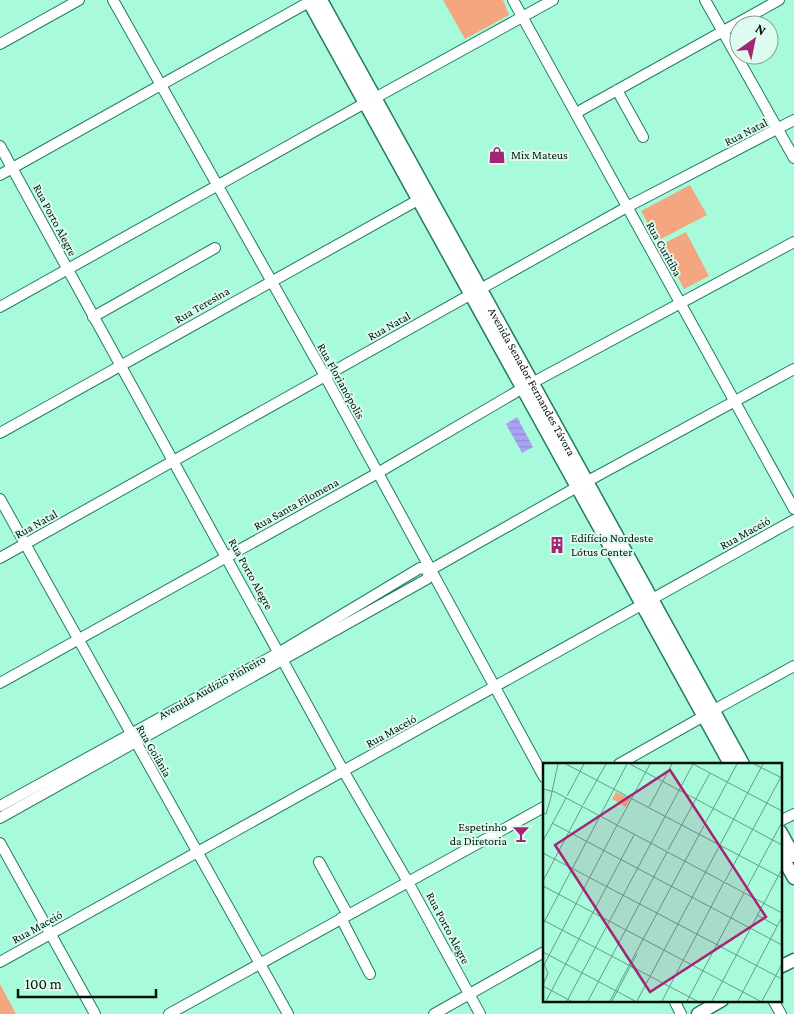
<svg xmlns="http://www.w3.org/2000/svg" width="794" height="1014" font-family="'Crimson Pro',serif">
<defs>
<pattern id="water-rules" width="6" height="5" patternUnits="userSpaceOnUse" patternTransform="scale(1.25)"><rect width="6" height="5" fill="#aaa2f4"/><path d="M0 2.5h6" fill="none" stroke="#908bd0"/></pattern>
</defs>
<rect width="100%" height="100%" fill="#a7fbda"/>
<!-- green -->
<path fill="#f3a680" d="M 443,0 L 503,0 L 509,15 L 465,39 Z
M 690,185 L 707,215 L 657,241 L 641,211 Z
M 686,232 L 709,276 L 684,289 L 661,245 Z
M 0,984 L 16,1014 L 0,1014 Z"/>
<!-- water -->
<path fill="url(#water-rules)" d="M 517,417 L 533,447 L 522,453 L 506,424 Z"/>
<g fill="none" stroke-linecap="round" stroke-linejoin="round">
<!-- minor casing -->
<g stroke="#237c60" stroke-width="12">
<path id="minor" d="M 113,0 L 325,376 L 544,777
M 513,0 L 794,509
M 705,0 L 794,158
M 0,44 L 79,0
M 617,90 L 643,137
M 375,98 L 553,0
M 576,113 L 779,0
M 0,146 L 344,772 L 408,882 L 480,1014
M 0,175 L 309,2
M 0,307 L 365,103
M 93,317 L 215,248
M 532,383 L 794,242
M 0,433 L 418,200
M 0,499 L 288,1014
M 0,558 L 627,207 L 794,120
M 0,683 L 376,474 L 523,388
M 714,710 L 794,666
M 619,764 L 704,716
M 0,806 L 280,652 L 420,568 L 430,570
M 0,818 L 427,579 L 430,570 L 586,482 L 794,369
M 780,821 L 794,814
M 0,843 L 95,1014
M 319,862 L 348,915
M 341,918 L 370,974
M 0,962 L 794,520
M 674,1000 L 681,1014
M 773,1000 L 781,1014
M 169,1014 L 544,807
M 434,1014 L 544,952"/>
</g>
<!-- major casing -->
<g stroke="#237c60" stroke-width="15">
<g id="major">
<path d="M 308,0 L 730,764"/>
<path id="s1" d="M 321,0 L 743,764"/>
<path d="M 780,831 L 794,856"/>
<path d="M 780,853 L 794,878"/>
<path d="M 780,967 L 794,960"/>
<path d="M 698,1014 L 722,1000"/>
</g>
</g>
<!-- minor -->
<use href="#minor" stroke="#fff" stroke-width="10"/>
<!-- major -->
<use href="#major" stroke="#fff" stroke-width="12"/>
</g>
<!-- icons -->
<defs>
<g id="shop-bare" transform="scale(1.35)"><path d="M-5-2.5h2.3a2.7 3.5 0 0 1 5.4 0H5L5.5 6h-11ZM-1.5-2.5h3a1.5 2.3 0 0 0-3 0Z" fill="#a52575" stroke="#ddfcef" stroke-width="2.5" paint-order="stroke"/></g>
<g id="building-bare" transform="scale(1.35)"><path d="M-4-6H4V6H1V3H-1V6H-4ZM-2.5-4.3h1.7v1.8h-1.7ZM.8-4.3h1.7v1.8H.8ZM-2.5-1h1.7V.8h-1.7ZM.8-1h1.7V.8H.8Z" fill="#a52575" stroke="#ddfcef" stroke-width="2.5" paint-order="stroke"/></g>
<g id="bar-bare" transform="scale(1.35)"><path d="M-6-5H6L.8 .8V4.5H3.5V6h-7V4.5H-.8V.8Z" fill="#a52575" stroke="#ddfcef" stroke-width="2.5" paint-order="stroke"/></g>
</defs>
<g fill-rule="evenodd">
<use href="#shop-bare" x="497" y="155"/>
<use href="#building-bare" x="557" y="545"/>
<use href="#bar-bare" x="521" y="834"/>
</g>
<g text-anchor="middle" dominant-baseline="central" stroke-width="4" stroke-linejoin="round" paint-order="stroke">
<!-- street labels -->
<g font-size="12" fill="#00130b" stroke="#ddfcef">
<text transform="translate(746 132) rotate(-27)">Rua Natal</text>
<text transform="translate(55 220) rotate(62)">Rua Porto Alegre</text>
<text transform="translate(664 249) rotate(61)">Rua Curitiba</text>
<text transform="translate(202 305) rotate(-30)">Rua Teresina</text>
<text transform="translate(389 326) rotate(-29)">Rua Natal</text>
<text transform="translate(341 381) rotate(61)">Rua Florianópolis</text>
<text stroke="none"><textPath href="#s1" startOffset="436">Avenida Senador Fernandes Távora</textPath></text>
<text transform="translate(296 504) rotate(-29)">Rua Santa Filomena</text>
<text transform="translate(36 524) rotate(-29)">Rua Natal</text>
<text transform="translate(745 533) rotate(-29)">Rua Maceió</text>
<text transform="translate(251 574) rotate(61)">Rua Porto Alegre</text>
<text transform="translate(212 687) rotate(-29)">Avenida Audízio Pinheiro</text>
<text transform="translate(391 731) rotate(-29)">Rua Maceió</text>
<text transform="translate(154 751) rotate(60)">Rua Goiânia</text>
<text transform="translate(37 927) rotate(-29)">Rua Maceió</text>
<text transform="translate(448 928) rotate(62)">Rua Porto Alegre</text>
</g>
<!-- poi labels -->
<g font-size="12" fill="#00130b" stroke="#ddfcef" text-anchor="start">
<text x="511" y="155">Mix Mateus</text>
<text x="571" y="538">Edifício Nordeste<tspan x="571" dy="14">Lótus Center</tspan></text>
<text x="507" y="827" text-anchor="end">Espetinho<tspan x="507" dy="14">da Diretoria</tspan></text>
</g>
</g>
<!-- overview -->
<g transform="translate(543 763)">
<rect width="239" height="239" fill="#a7fbda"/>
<path d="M 73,29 L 87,36 L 83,44 L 69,36 Z" fill="#f3a680"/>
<path fill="none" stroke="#649e87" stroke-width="1" d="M 23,1 L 239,115M 87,1 L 239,82M 150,1 L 239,48M 211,1 L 239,15M 0,26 L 12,29 L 239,150M 24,33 L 41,1M 40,42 L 63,1M 106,44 L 129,1M 0,50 L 3,51 L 7,38 L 15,1M 58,51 L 84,1M 9,60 L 239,182M 75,61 L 107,1M 0,78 L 23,35M 125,87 L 167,10M 0,90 L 239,216M 0,118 L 39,44M 182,118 L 239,12M 0,123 L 217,238M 202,128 L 239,59M 214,152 L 234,163M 0,157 L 154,238M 0,161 L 57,53M 0,189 L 92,238M 0,204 L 74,62M 0,222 L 5,210 L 1,201M 0,223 L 28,238M 3,238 L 91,72M 24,238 L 150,1M 45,238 L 124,89M 67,238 L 194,1M 69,238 L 94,191M 94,238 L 220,1M 119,238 L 181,119M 144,238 L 201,130M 169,238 L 239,106M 195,238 L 239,154M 219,238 L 239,201"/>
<path fill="#a52575" fill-opacity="0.15" stroke="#a52575" stroke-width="2.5" d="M 127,7 L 223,154 L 107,229 L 12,82 Z"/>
<rect width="239" height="239" fill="none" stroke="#00130b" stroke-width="2.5"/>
</g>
<!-- north arrow -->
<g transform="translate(754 40) rotate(33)"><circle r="24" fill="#ddfcef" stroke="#859f94"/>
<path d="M0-4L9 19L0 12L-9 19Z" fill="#a52575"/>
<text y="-8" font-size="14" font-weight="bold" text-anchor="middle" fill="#00130b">N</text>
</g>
<!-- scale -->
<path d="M18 989v8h138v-8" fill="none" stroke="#00130b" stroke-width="2.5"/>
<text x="25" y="989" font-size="15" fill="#00130b" stroke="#ddfcef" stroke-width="4" paint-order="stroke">100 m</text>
</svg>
